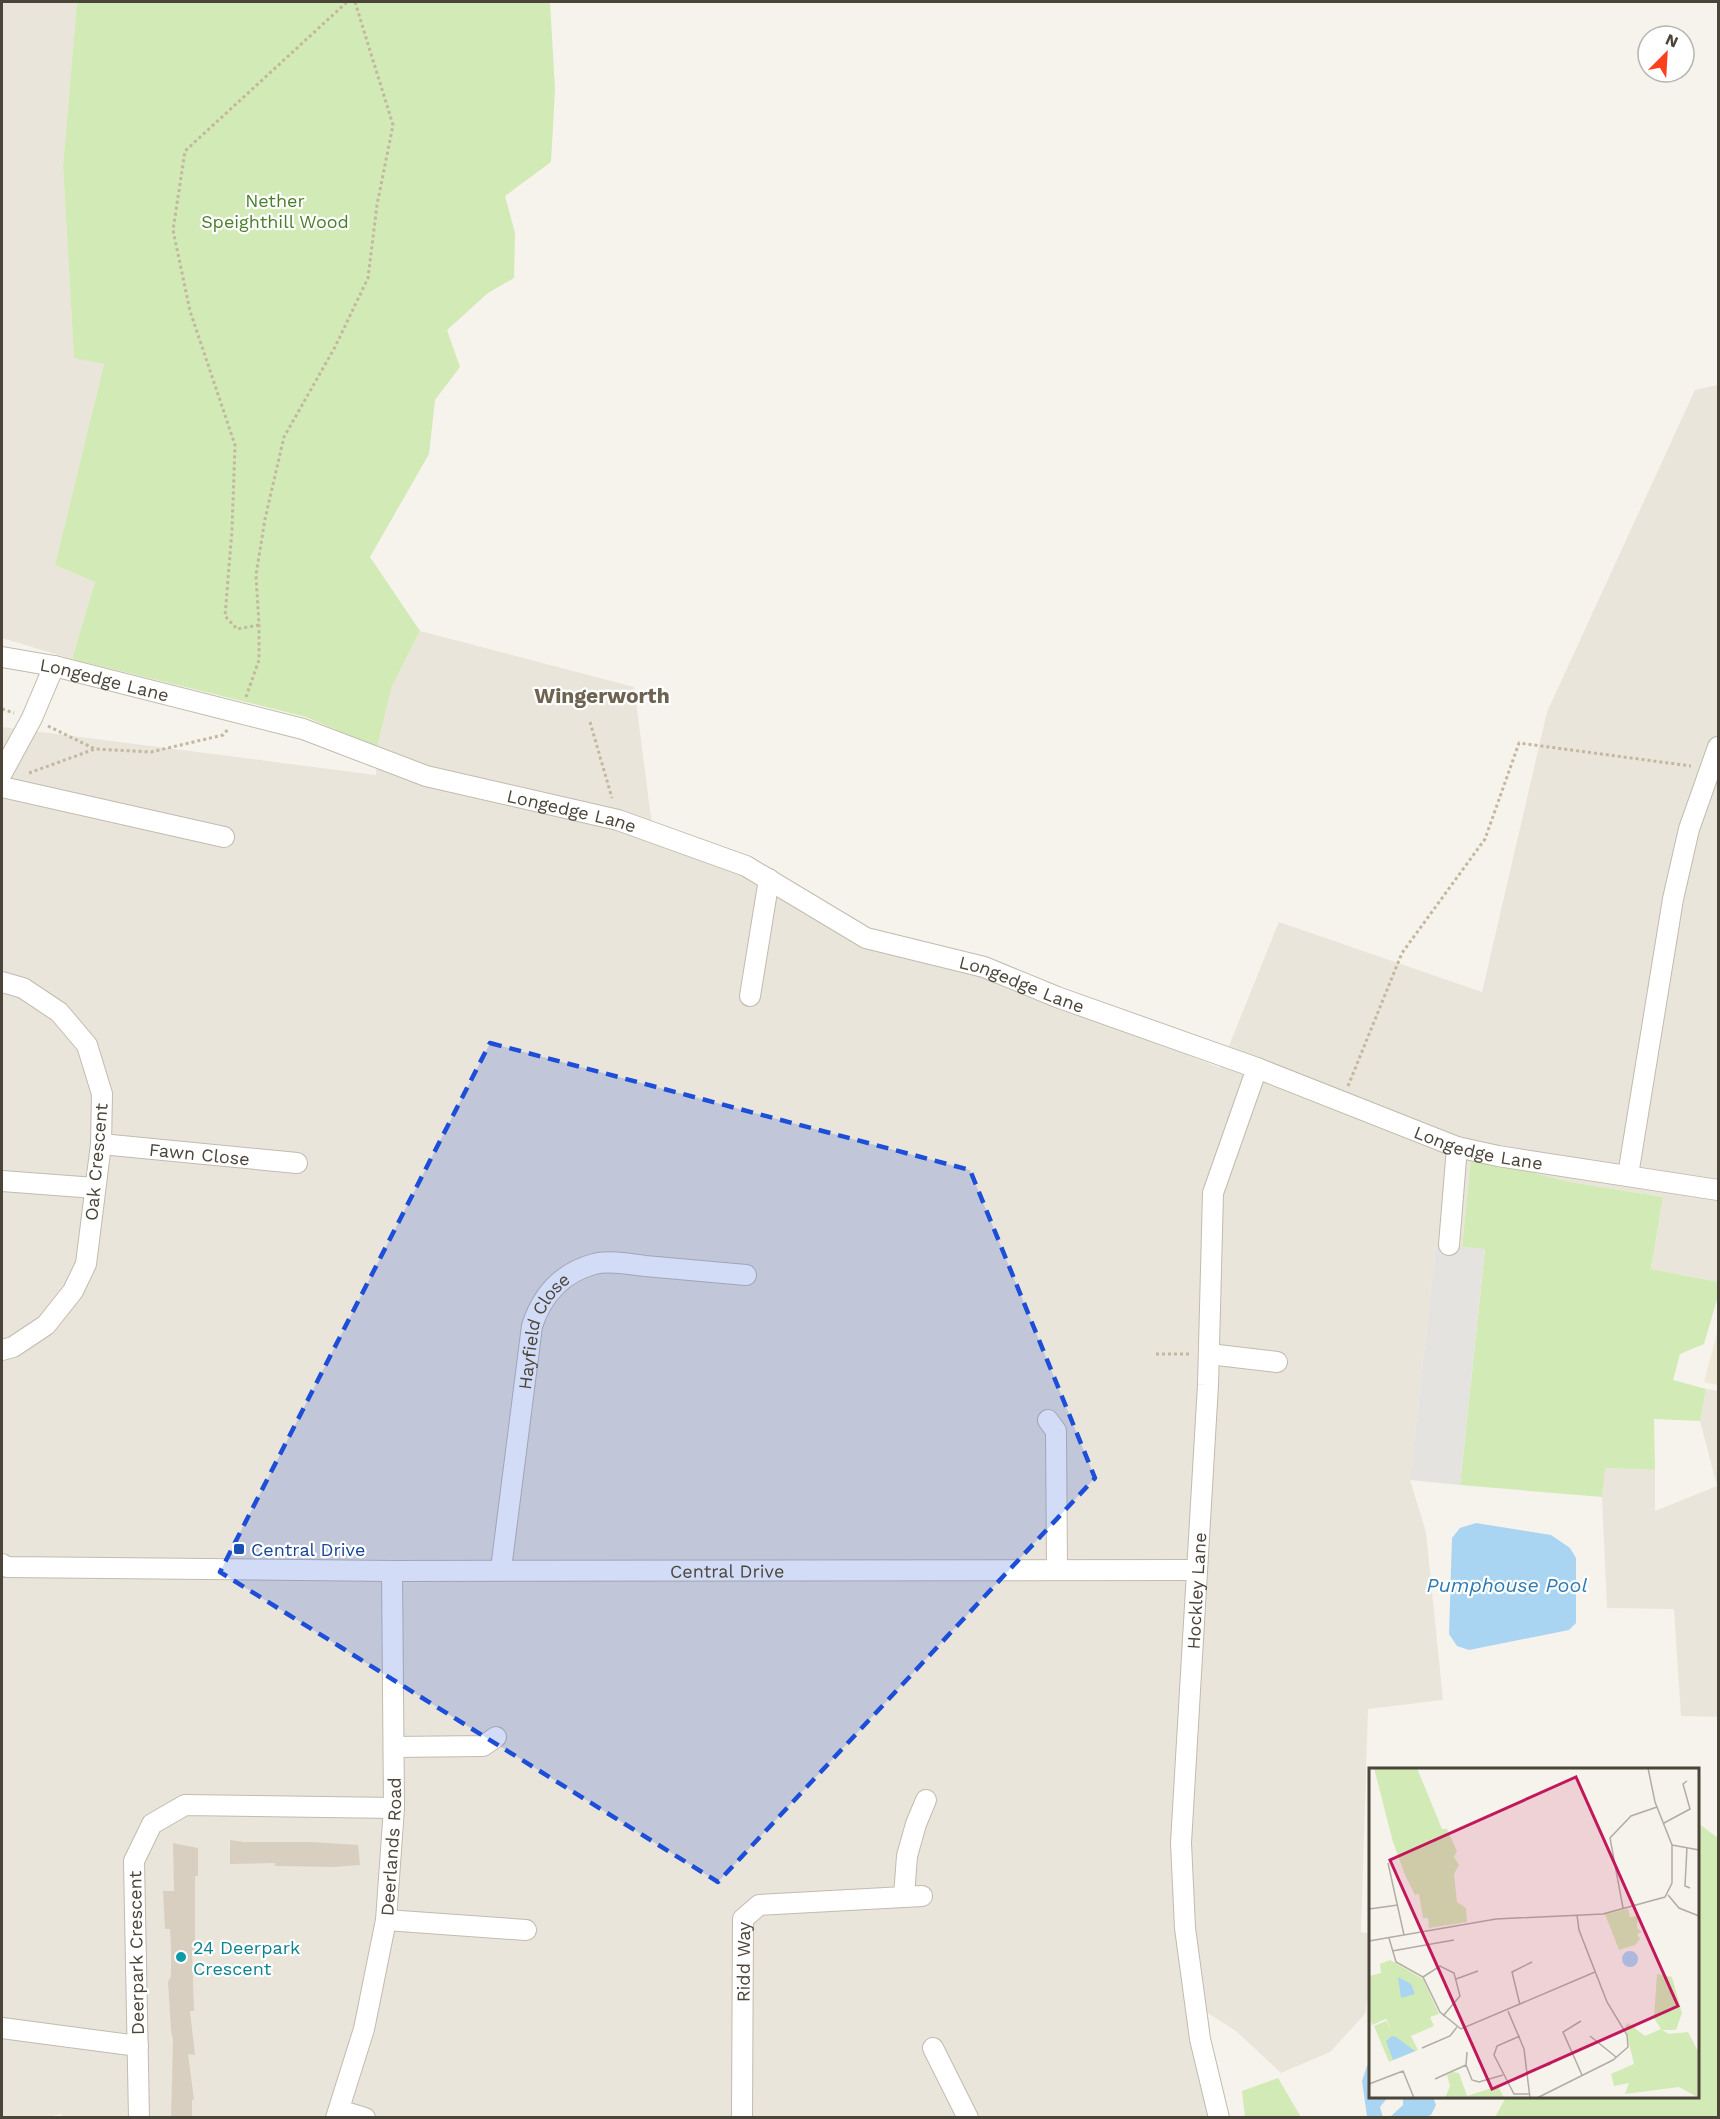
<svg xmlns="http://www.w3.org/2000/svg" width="1720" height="2119" font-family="'Work Sans',sans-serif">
<rect width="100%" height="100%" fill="#f6f3ec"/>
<!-- residential -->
<path fill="#eae5da" d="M 2,2 L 77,2 L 63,166 L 74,357 L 104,364 L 55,565 L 95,582 L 72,659 L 2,638 Z
M 1718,385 L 1718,1282 L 1651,1269 L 1663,1197 L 1570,1182 L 1471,1158 L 1462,1247 L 1436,1244 L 1410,1480 L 1426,1532 L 1443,1700 L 1368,1709 L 1361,1932 L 1370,1934 L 1370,1981 L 1365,2014 L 1330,2052 L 1281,2073 L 1236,2031 L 1186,1999 L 1213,2117 L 62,2118 L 62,2114 L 46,2117 L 2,2118 L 2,727 L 376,775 L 377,747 L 392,686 L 420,631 L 634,687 L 654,840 L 716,857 L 862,937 L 997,977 L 1220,1068 L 1279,922 L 1482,992 L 1547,712 L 1695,390 Z
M 1706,1389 L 1718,1391 L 1718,1717 L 1681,1716 L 1674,1609 L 1607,1608 L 1602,1497 L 1604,1468 L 1655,1470 L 1655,1511 L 1717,1486 L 1700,1421 Z"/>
<!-- education -->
<path fill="#efe8d6" d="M 1718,1330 L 1718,1385 L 1704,1382 Z"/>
<!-- green -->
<path fill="#d2eab5" d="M 77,2 L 550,2 L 555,89 L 551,162 L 505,196 L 515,233 L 514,278 L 488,293 L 447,330 L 460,367 L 435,400 L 429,454 L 370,557 L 420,631 L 392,686 L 377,747 L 306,717 L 72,659 L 95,582 L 55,565 L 104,364 L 74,358 L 63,166 Z
M 1471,1158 L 1570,1182 L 1663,1197 L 1651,1269 L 1718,1282 L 1718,1296 L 1704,1344 L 1680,1354 L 1673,1380 L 1706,1389 L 1700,1421 L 1654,1419 L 1655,1470 L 1605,1468 L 1602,1497 L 1460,1485 L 1485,1250 L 1462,1247 Z
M 1698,1823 L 1718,1838 L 1718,2117 L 1495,2117 L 1506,2097 L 1698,2096 Z
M 1278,2078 L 1301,2117 L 1245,2117 L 1242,2091 Z"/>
<!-- parking -->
<path fill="#e5e3e0" d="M 1436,1244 L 1485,1249 L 1460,1485 L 1410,1480 Z"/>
<!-- water -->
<path fill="#a9d4f2" d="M 1476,1523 L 1551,1535 L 1570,1548 L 1576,1558 L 1576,1623 L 1569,1630 L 1469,1650 L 1457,1646 L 1449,1634 L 1452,1538 L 1460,1528 Z
M 1370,2063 L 1370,2096 L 1388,2097 L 1380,2107 L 1383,2117 L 1368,2117 L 1367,2116 L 1362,2081 L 1367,2066 Z
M 1403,2097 L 1433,2097 L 1436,2105 L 1431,2115 L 1424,2117 L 1390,2117 L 1403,2105 Z"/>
<!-- building -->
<path fill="#d8cfc1" d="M 230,1840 L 245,1842 L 312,1842 L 358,1845 L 360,1865 L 334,1867 L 275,1866 L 275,1863 L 230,1864 Z
M 173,1843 L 198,1848 L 198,1876 L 195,1876 L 195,1950 L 192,1950 L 194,2011 L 190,2011 L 195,2055 L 188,2054 L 194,2100 L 192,2100 L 192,2118 L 171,2118 L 173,2040 L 171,2031 L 168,1982 L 171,1976 L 171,1950 L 170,1929 L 165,1929 L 163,1891 L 174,1891 Z"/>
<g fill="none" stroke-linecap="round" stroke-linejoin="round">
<!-- minor casing -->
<g stroke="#c2bbae" stroke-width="22">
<g id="minor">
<path id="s1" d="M 2,657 L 54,666 L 303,729 L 426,776 L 618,820 L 746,866 L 866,938 L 984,967 L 1057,997 L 1257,1068 L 1457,1147 L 1498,1156 L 1718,1190"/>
<path d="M 2,773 L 32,718 L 54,666"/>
<path d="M 2,787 L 224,837"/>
<path d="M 2,982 L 23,988 L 59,1012 L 87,1045 L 102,1094 L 101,1144 L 86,1264 L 73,1291 L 46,1325 L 13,1347 L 2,1350"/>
<path d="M 750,996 L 769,879"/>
<path id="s2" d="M 101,1144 L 297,1163"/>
<path d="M 1628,1175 L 1673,899 L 1689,829 L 1718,747"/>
<path d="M 2,1181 L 95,1188"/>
<path d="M 1449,1245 L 1457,1147"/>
<path d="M 1209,1354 L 1277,1362"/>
<path d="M 1048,1420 L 1056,1431 L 1057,1570"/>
<path id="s3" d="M 2,1564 L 7,1567 L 392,1571 L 1197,1570"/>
<path id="s4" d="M 501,1569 L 532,1326 C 542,1295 561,1273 594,1264 C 607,1260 631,1264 645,1266 C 678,1269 712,1272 746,1275"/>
<path d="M 394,1747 L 483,1746 L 496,1737"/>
<path d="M 904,1896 L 907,1856 L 916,1824 L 926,1800"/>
<path d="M 386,1920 L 526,1930"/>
<path d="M 2,2028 L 138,2046"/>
<path d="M 933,2048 L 968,2118"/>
<path d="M 339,2110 L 365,2118"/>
<path d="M 139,2118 L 134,1861 L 152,1824 L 185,1805 L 394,1808"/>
<path id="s5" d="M 336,2118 L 364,2029 L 386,1920 L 394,1808 L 392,1571"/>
<path id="s6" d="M 742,2118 L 743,1919 L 759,1905 L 922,1896"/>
<path id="s7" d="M 1219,2118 L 1200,2039 L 1185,1928 L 1181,1843 L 1208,1385 L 1213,1193 L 1257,1068"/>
</g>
</g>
<!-- path -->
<path stroke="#c4b79f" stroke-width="3" stroke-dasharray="3 3" stroke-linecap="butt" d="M 259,625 L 237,629 L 225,616 L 232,530 L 235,445 L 190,311 L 173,230 L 185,151 L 347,2
M 246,697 L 259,660 L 259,625 L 256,575 L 265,519 L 284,437 L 335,347 L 368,278 L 377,205 L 393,125 L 355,2
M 2,709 L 14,713
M 590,722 L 612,798
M 48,726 L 95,749 L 151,752 L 223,735 L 229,728
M 29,773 L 95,749
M 1348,1086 L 1402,953 L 1485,839 L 1519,743 L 1691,766
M 1156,1354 L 1192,1354"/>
<!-- minor -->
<use href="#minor" stroke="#fff" stroke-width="20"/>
</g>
<!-- marked area -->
<path fill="#1d4ed8" fill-opacity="0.2" stroke="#1d4ed8" stroke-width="4.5" stroke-dasharray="12 8" stroke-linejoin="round" d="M 490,1043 L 970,1170 L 1095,1478 L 718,1882 L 220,1572 Z"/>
<!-- markers -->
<rect fill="#1a4fb4" stroke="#fff" stroke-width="2" x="233" y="1543" width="12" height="12" rx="3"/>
<circle fill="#0f9aa8" stroke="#fff" stroke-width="2" cx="181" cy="1957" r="6"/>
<g text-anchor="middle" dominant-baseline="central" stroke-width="4.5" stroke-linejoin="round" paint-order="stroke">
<!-- park labels -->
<g font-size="18" fill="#4a7f2a" stroke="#fff">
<text x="275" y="200">Nether<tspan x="275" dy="21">Speighthill Wood</tspan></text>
</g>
<!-- street labels -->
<g font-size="18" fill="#4b4439" stroke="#fff">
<text stroke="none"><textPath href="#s1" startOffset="105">Longedge Lane</textPath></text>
<text stroke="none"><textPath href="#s1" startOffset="591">Longedge Lane</textPath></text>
<text stroke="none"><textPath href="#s1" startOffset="1077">Longedge Lane</textPath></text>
<text stroke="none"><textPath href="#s1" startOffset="1563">Longedge Lane</textPath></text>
<text stroke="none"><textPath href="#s2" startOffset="99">Fawn Close</textPath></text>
<text transform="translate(96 1162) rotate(-85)">Oak Crescent</text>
<text stroke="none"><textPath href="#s4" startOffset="244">Hayfield Close</textPath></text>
<text stroke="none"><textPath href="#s3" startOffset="726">Central Drive</textPath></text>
<text stroke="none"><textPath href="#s7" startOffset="531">Hockley Lane</textPath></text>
<text stroke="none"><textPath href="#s5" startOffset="278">Deerlands Road</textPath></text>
<text transform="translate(136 1953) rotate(-91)">Deerpark Crescent</text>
<text stroke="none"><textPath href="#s6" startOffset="156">Ridd Way</textPath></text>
</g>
<!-- transit labels -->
<g font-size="18" fill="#164399" stroke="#fff" text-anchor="start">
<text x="251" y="1549">Central Drive</text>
</g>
<!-- culture labels -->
<g font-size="18" fill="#0d838f" stroke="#fff" text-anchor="start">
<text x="193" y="1947">24 Deerpark<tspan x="193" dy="21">Crescent</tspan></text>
</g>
<!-- water labels -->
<g font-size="20" font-style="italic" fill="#2e7ab2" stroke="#fff">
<text x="1507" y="1585">Pumphouse Pool</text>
</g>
<!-- quarter labels -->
<g font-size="21" font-weight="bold" fill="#6e6250" stroke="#fff">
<text x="602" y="695">Wingerworth</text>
</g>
</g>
<!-- overview -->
<g transform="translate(1369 1768)">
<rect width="330" height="330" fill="#f6f3ec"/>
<path d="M 5,0 L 48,0 L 73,61 L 78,61 L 88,83 L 85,89 L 90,97 L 85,106 L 88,134 L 97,140 L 98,154 L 60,160 L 59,150 L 54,150 L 50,126 L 46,127 L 36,107 L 24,74 ZM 259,141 L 261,149 L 269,148 L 268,160 L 273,164 L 268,166 L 271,171 L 266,177 L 250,182 L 236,146 ZM 21,192 L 54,211 L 70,246 L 61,249 L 65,258 L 42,268 L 49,282 L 20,294 L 5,258 L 17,253 L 23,263 L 17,251 L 3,257 L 0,248 L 0,208 L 12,205 L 11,196 ZM 288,206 L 303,209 L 313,245 L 307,262 L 293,262 L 300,266 L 319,264 L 330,285 L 330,330 L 310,319 L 256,326 L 260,315 L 245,318 L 242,306 L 265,296 L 256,258 L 259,255 L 276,268 L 292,261 L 285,250 ZM 84,304 L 90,305 L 98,328 L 129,318 L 135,330 L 76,330 L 81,318 L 78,307 Z" fill="#d2eab5"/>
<path d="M253 191a8 8 0 1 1 16 0a8 8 0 1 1-16 0ZM 29,209 L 42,216 L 46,226 L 32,230 ZM 23,268 L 27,269 L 46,283 L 24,292 L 17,273 Z" fill="#a9d4f2"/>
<path fill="none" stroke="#b2ada4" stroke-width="1.5" d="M 295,55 L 321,41 L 314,16 L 318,13M 303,77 L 330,82M 318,79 L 316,118 L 321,120M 19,95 L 35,167M 299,127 L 310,140 L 330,148M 254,140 L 241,70 L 262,48 L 288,39M 0,141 L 29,137M 20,170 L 27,194 L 54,209 L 71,244 L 92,261 L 226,204M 0,173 L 127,151 L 234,146 L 296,129 L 303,115 L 303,77 L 286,34 L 279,0M 23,183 L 85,172M 54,209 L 71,198 L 85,205 L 91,228 L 74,248M 87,211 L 109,203M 151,237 L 143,204 L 163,194M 139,243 L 155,281 L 161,330M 212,253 L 194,264 L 213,307M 151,268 L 128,278 L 125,287 L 145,326 L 161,326M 221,268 L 247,289M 53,280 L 81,268 L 88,259M 98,284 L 97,297 L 103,312 L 110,314 L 134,307M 159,304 L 182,296M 66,311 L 97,297M 0,316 L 34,303 L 45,330M 168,330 L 244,292 L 259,279 L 258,267 L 238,234 L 210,162 L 208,147"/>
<path fill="#c2185b" fill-opacity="0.15" stroke="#c2185b" stroke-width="3" d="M 207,9 L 309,238 L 123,321 L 21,92 Z"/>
<rect width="330" height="330" fill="none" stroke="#4b4439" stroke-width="3"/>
</g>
<!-- border -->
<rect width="1720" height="2119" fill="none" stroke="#4b4439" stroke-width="6"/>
<!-- north arrow -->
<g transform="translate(1666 54) rotate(24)"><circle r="28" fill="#ffffff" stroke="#b7b4b0" stroke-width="1.5"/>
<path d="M0-4.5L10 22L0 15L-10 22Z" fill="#fc3f1d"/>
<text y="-9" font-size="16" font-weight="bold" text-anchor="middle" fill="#4b4439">N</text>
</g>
</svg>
